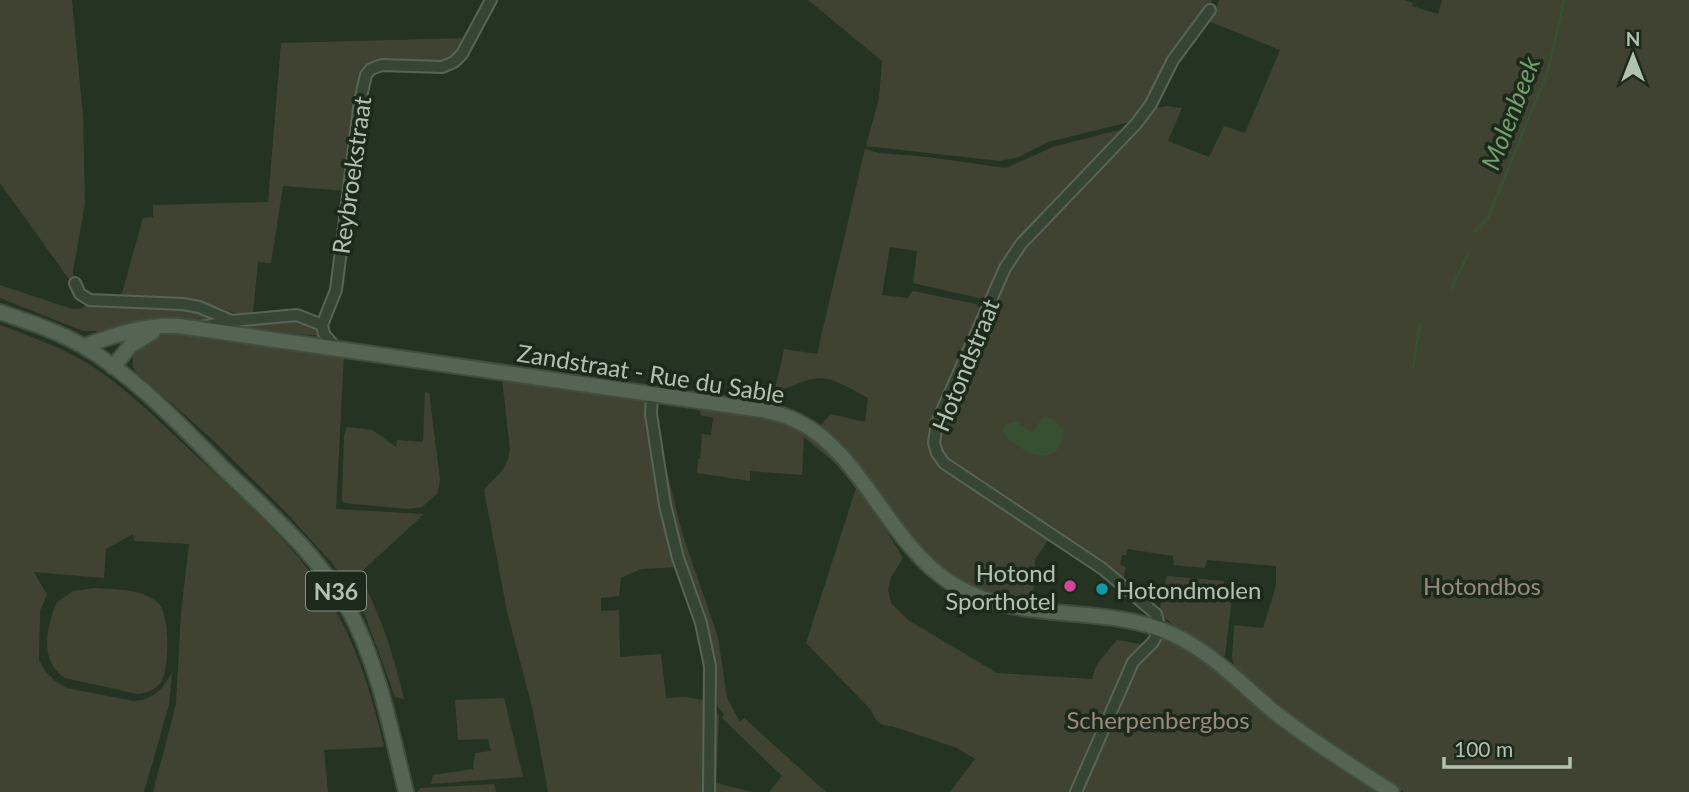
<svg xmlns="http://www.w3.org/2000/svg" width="1689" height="792" font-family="Lato,sans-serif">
<rect width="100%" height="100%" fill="#253422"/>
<!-- green -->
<path fill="#414332" d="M 0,0 L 72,0 L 83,116 L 85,204 L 73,271 L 74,286 L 0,183 Z
M 808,0 L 1212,0 L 1208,9 L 1134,121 L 1048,142 L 1019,157 L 1000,161 L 866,146 L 879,98 L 882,61 Z
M 1219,0 L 1404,0 L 1413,3 L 1412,6 L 1438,14 L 1442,0 L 1689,0 L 1689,792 L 1404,792 L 1335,749 L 1295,719 L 1234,665 L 1232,658 L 1234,625 L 1263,628 L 1276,586 L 1276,566 L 1207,560 L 1205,568 L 1174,565 L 1173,556 L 1128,549 L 1126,555 L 1122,555 L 1120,565 L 1126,567 L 1123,579 L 948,462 L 938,446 L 938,431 L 1010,268 L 1020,252 L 1153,109 L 1166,106 L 1182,108 L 1168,141 L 1209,157 L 1224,126 L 1245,133 L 1280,50 L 1206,20 L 1214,13 Z
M 469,38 L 461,52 L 448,62 L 373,64 L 347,191 L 283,186 L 271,263 L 258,262 L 253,313 L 238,314 L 201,302 L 121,297 L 143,218 L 153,217 L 153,205 L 268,202 L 281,43 Z
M 1130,127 L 1041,218 L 988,300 L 913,283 L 917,251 L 890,247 L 882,295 L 908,298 L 913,291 L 976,304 L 983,312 L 932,429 L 928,446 L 943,466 L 1049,538 L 1035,560 L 1033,604 C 1008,599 984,594 961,582 C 903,552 869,470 821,425 L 831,414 L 865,422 L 868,398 C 822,373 823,372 774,394 L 784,349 L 817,354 L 865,149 L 879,153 L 928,157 L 1006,168 L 1053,147 Z
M 0,285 L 72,309 L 83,308 L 85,303 L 187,307 L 218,319 L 142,325 L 103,331 L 83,331 L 0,298 Z
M 298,318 L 318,327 L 321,336 L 236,328 L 237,324 Z
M 0,325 C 30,336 60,347 87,363 C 126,387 159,421 192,452 C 244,501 302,549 337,613 C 360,655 373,700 384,747 L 324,750 L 328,792 L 153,792 L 176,704 L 181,613 L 189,544 L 134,541 L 133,534 L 106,549 L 104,578 L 34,572 L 47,595 L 40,611 L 39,660 L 46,672 L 54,680 L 66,688 L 133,701 C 154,700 162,689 172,673 L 169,705 L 144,792 L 0,792 Z
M 168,334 L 189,334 L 344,355 L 336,509 L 424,514 L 359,574 C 381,616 393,652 404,699 L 395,697 L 365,615 L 347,583 L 332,563 L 282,508 L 213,440 L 135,371 L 133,366 L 133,353 L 150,338 Z
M 502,378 L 648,400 L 679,567 L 641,569 L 621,578 L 619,596 L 601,598 L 601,611 L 619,610 L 620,657 L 661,654 L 666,698 L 685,697 L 709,701 L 708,792 L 548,792 L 533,711 L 507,611 L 484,490 C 497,474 506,473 510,450 Z
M 425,392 L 429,393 L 440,479 L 438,493 L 422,507 L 408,509 L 344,503 L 342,499 L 344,436 L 347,427 L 372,430 L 396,447 L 397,440 L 423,442 Z
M 701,407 C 723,410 748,412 770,418 C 836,438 869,503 903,558 L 891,577 L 888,590 L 891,603 L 908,620 L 997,673 L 1092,679 L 1097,664 L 1117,640 L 1146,645 L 1156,635 L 1185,647 L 1382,792 L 950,792 L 975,759 L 957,748 L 892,726 C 879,726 876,721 871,710 L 806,643 L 856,488 L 835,463 L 804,437 L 802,475 L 750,471 L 750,481 L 697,473 L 698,459 L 700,459 L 702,434 L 711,435 L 713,418 L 700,415 Z
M 662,467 L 666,468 L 682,533 L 718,637 L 727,698 L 740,722 L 744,718 L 826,792 L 769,792 L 782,776 L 722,718 L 724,714 L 718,707 L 713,693 Z
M 1167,576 L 1224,581 L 1224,595 L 1232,597 L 1225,656 L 1218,655 L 1178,629 L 1159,613 Z
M 95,588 C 116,590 142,588 158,603 C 170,615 170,668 161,682 C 155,690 147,693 138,694 L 65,678 C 39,662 46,626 57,602 L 73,591 Z
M 504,698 L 523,777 L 431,784 L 433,775 L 473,769 L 475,753 L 491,751 L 488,739 L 458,740 L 455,700 Z
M 712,710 L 717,712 L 719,716 L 716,783 L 753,792 L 711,792 Z
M 494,784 L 496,792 L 518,792 L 417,792 L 421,788 Z"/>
<!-- water -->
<path fill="#365031" d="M 1044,416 L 1053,419 L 1063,429 C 1063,472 1020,454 1003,433 L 1005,424 L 1016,421 L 1032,432 Z"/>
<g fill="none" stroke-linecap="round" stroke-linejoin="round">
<!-- stream -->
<path stroke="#365031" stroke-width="2.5" d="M 1474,232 L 1488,218 L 1548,71 L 1564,0
M 1451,289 L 1468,254
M 1413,368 L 1420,323"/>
<!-- minor casing -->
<g stroke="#586556" stroke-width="14">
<path id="minor" d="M 75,283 L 80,294 L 90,300 L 183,304 L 199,307 L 232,321
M 201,327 L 232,321 L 297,315 L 322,325
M 336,348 L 324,334 L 322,325 L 336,290 L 360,101 L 366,75 L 371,69 L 382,65 L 442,67 L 454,62 L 462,54 L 491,0
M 652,394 L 651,414 L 665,505 L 678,558 L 701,623 L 710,666 L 709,792
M 1076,792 L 1133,662 L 1153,642 L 1160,629 L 1156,614 L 1103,569 L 944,463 L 937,453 L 934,443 L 937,422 L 1005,268 L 1021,244 L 1136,124 L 1151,104 L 1173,60 L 1210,10"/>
</g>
<!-- major casing -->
<g stroke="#414e3f" stroke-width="18">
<path id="major" d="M 0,312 C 29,322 57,331 83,346 C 136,377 180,425 223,468 C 268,512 318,554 349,610 C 379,666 391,731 406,792
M 84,346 C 115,335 145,324 179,326 L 748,408 C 765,410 784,414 799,422 C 862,453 888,543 951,583 C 1017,626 1102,602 1172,634 C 1212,652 1244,687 1277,714 C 1314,743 1353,767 1392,792
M 113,367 L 131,345 L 153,332"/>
</g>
<!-- minor -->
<use href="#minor" stroke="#374535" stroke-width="10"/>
<!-- major -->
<use href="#major" stroke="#566553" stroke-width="14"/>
</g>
<!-- markers -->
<circle fill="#d1479c" stroke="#1d291b" stroke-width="2.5" cx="1070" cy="586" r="7"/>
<circle fill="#0f9aa8" stroke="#1d291b" stroke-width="2.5" cx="1102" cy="589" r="7"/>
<g text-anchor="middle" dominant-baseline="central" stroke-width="7" stroke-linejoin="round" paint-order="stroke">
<!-- shield labels -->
<rect fill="#1d291b" stroke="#859383" stroke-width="2" x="306" y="571.5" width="60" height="39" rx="5"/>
<g font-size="23" font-weight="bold" fill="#b2c1b0">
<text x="336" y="591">N36</text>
</g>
<!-- street labels -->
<g font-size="24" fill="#b2c1b0" stroke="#1d291b">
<text transform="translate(351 175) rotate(-82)">Reybroekstraat</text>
<text transform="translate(965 365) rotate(-68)">Hotondstraat</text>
<text transform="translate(651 373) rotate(9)">Zandstraat - Rue du Sable</text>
</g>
<!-- poi labels -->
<g font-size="24" fill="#b2c1b0" stroke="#1d291b" text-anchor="end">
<text x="1056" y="572">Hotond<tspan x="1056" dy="28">Sporthotel</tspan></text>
<text x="1116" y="589" text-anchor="start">Hotondmolen</text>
</g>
<!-- park labels -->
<g font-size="24" fill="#9a8a7a" stroke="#1d291b">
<text x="1482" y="585">Hotondbos</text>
<text x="1158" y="719">Scherpenbergbos</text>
</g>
<!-- water labels -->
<g font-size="26" font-style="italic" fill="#749c6d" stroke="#1d291b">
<text transform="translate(1510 113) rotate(-69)">Molenbeek</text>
</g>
</g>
<!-- north arrow -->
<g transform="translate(1633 56)" stroke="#1d291b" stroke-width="5" paint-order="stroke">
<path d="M0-5L12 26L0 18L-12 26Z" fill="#b2c1b0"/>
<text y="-10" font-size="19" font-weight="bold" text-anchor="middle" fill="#b2c1b0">N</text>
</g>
<!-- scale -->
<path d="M1444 757v10h126v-10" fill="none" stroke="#b2c1b0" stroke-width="3.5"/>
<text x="1454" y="757" font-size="21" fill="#b2c1b0" stroke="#1d291b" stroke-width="5" paint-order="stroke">100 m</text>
</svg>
